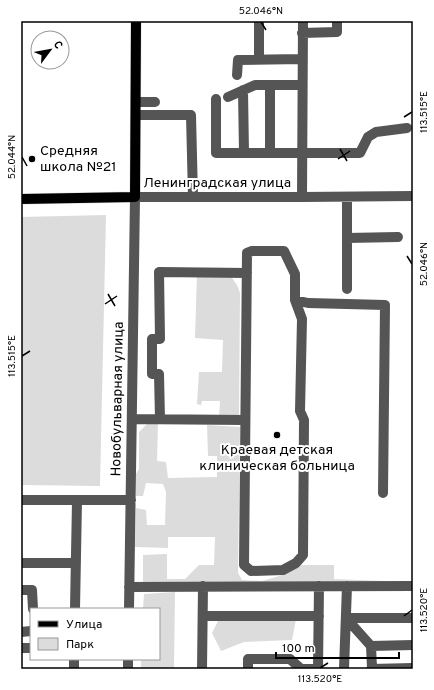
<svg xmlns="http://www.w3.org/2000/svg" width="434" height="690" font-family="Overpass,sans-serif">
<rect width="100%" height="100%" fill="#fff"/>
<!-- green -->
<path fill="#dcdcdc" d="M 106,215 L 100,486 L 21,485 L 21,217 Z
M 197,275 L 230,275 L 237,285 L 240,293 L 239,415 L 236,418 L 219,418 L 220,401 L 202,401 L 201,405 L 197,404 L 199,372 L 222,372 L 223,340 L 195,338 Z
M 149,422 L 158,423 L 157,461 L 166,462 L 168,478 L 217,477 L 217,456 L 208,456 L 207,425 L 240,427 L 238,573 L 242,580 L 262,581 L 286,574 L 302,565 L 334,565 L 334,579 L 385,581 L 385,584 L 143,584 L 143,555 L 167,554 L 167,579 L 185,579 L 199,565 L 214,565 L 215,537 L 168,537 L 168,548 L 135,547 L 136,508 L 146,510 L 147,525 L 165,525 L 166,492 L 163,484 L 146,483 L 143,496 L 136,496 L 136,474 L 139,469 L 139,432 Z
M 175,592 L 174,669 L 141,669 L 141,659 L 159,659 L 159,609 L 143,609 L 144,594 Z
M 296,619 L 292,640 L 244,642 L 221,651 L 212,633 L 218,621 Z"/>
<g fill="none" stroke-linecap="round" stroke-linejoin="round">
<!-- major casing -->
<g stroke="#dbdbdb" stroke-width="11">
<path id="major" d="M 21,199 L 135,197 L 136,21"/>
</g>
<!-- minor -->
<path stroke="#555" stroke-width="10" d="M 259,21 L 259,59
M 302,33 L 337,32 L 337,21
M 237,75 L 238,60 L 302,59
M 243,90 L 244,153
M 228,97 L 255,85 L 302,85
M 216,99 L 216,153 L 360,153 L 368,137 L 376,132 L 407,128
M 136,102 L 155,102
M 136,115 L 191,115 L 193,197
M 270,153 L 270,85
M 302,197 L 303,21
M 347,197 L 347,289
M 347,238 L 398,237
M 252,251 L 284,251 L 295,274 L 295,300 L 302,319 L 300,411 L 304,420 L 303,555 L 296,563 L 283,570 L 251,571 L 244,565 L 247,253 Z
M 295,300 L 308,303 L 385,305 L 383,493
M 132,419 L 245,420
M 160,419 L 159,374 L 152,374 L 152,339 L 160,339 L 159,272 L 247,273
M 21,500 L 131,500
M 21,563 L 76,563
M 129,587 L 413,586
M 21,590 L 32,590 L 33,609
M 75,609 L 77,501
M 129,609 L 135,197 L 302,197 L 413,196
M 203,616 L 319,616
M 346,618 L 413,618
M 346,618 L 371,646 L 372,668
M 21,632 L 31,631
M 371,646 L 413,645
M 21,648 L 31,648
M 74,669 L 74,659
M 128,669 L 128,659
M 202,669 L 203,586
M 248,669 L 248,659 L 290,659 L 301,669 L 318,669
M 318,669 L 319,586
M 344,669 L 347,586
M 371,669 L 413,668"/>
<!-- major -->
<use href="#major" stroke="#000" stroke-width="10"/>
</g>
<!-- ticks -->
<path fill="none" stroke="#000" stroke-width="1.5" d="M 261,22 L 266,30M 404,117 L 412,112M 340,149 L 347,161M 22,157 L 27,166M 338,159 L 350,151M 407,256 L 412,264M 108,294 L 115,306M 105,304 L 117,296M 22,356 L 30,351M 404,616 L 412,610M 320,668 L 328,663"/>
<!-- markers -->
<g fill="#000" stroke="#fff" stroke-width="1.5">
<circle cx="32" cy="159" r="4"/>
<circle cx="277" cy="435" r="4"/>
</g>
<g text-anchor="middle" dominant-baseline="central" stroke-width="4" stroke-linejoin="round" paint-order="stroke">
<!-- poi labels -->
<g font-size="14" fill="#000" stroke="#fff" text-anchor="start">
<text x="40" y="151">Средняя<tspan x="40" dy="16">школа №21</tspan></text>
<text x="277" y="450" text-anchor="middle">Краевая детская<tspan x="277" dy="16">клиническая больница</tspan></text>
</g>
<!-- street labels -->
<g font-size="14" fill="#000" stroke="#fff">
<text x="217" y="183">Ленинградская улица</text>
<text transform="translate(118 399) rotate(-89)">Новобульварная улица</text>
</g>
</g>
<!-- border -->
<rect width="434" height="690" fill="none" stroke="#ffffff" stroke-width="44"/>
<!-- legend -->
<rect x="30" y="608" width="130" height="52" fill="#ffffff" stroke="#999999"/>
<rect x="38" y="621" width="20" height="6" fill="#000000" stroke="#999999"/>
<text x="66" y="628" font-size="12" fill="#000000">Улица</text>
<rect x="38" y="638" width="20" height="12" fill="#dcdcdc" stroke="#999999"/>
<text x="66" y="648" font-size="12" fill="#000000">Парк</text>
<!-- north arrow -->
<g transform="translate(50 50) rotate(58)"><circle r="19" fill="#ffffff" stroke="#999999"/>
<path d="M0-3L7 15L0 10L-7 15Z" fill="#000000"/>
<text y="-6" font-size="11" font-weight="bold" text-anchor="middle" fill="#000000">С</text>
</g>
<!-- scale -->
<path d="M276 652v6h123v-6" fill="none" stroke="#000000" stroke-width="2"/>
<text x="282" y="652" font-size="12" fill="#000000" stroke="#ffffff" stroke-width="3" paint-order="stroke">100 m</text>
<rect x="22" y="22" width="390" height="646" fill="none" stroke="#000" stroke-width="1.5"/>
<g font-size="10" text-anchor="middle" fill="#000">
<text x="261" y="14">52.046°N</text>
<text transform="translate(423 112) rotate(-90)" y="4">113.515°E</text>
<text transform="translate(11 157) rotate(-90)" y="4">52.044°N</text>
<text transform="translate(423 264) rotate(-90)" y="4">52.046°N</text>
<text transform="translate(11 356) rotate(-90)" y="4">113.515°E</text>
<text transform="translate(423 610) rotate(-90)" y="4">113.520°E</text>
<text x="320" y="682">113.520°E</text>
</g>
</svg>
